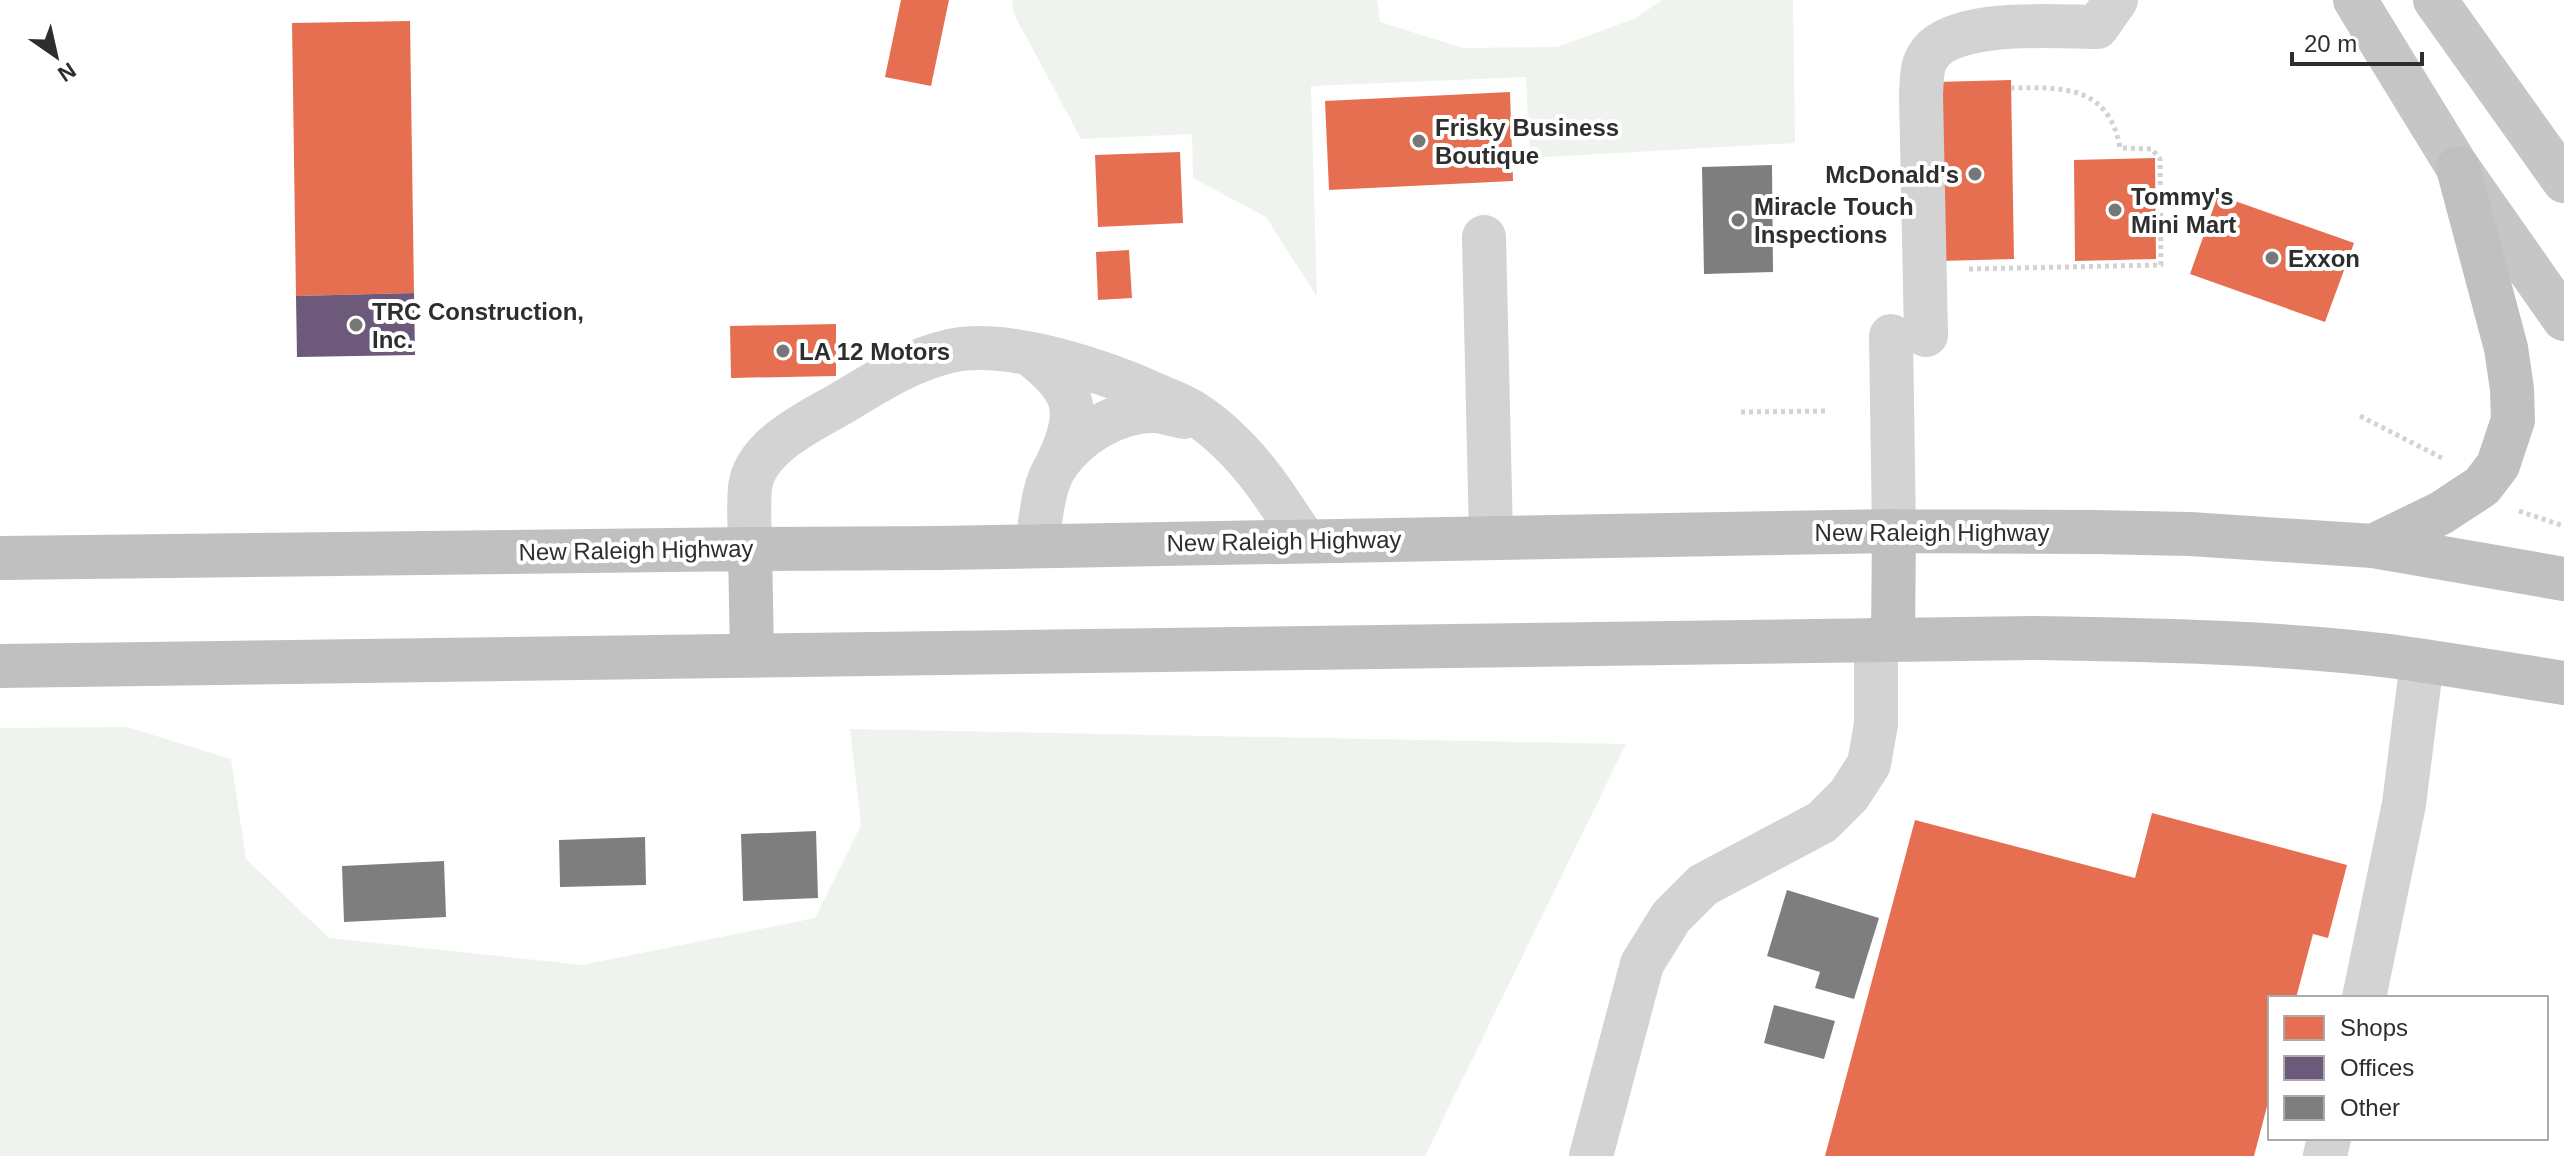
<svg xmlns="http://www.w3.org/2000/svg" width="2564" height="1156" font-family="Helvetica,sans-serif">
<rect width="100%" height="100%" fill="#fff"/>
<!-- green -->
<path fill="#eff3ed" d="M 1012,0 L 1377,0 L 1380,22 L 1463,48 L 1557,47 L 1636,18 L 1662,0 L 1793,0 L 1795,143 L 1530,158 L 1526,77 L 1311,86 L 1317,297 L 1266,217 L 1193,178 L 1192,134 L 1081,139 L 1014,14 Z
M 127,727 L 231,759 L 246,859 L 329,938 L 582,965 L 815,918 L 861,825 L 850,729 L 1626,744 L 1425,1156 L 0,1156 L 0,728 Z"/>
<!-- shops -->
<path fill="#e76f51" d="M 901,0 L 949,0 L 931,86 L 885,77 Z
M 410,21 L 414,293 L 296,296 L 292,23 Z
M 2011,80 L 2014,259 L 1940,261 L 1936,82 Z
M 1510,92 L 1513,181 L 1329,190 L 1325,101 Z
M 1180,152 L 1183,223 L 1098,227 L 1095,155 Z
M 2155,158 L 2156,259 L 2075,261 L 2074,160 Z
M 2218,195 L 2354,243 L 2325,322 L 2190,274 Z
M 1129,250 L 1132,298 L 1098,300 L 1096,252 Z
M 836,324 L 836,376 L 731,378 L 730,326 Z
M 2152,813 L 2347,865 L 2328,938 L 2313,934 L 2296,998 L 2270,998 L 2270,1095 L 2254,1156 L 1825,1156 L 1915,820 L 2135,878 Z"/>
<!-- offices -->
<path fill="#6d597a" d="M 414,293 L 415,355 L 297,357 L 296,296 Z"/>
<!-- building -->
<path fill="#7e7e7e" d="M 1772,165 L 1773,272 L 1704,274 L 1702,167 Z
M 816,831 L 818,898 L 743,901 L 741,834 Z
M 645,837 L 646,885 L 560,887 L 559,840 Z
M 444,861 L 446,917 L 344,922 L 342,866 Z
M 1787,890 L 1879,918 L 1854,999 L 1815,988 L 1820,972 L 1767,956 Z
M 1774,1005 L 1835,1021 L 1824,1059 L 1764,1043 Z"/>
<g fill="none" stroke-linecap="round" stroke-linejoin="round">
<!-- path -->
<path stroke="#d3d3d3" stroke-width="5" stroke-dasharray="4 4" stroke-linecap="butt" d="M 1969,269 L 2161,265 L 2160,159 L 2152,149 L 2120,148 C 2109,85 2062,87 2011,88
M 1741,412 L 1829,411
M 2360,416 L 2442,458
M 2519,511 L 2564,526"/>
<!-- minor -->
<path stroke="#d3d3d3" stroke-width="44" d="M 1484,237 L 1491,537
M 1926,335 L 1921,94 C 1922,82 1921,68 1927,58 C 1948,17 2057,27 2097,27 L 2116,0
M 1891,336 L 1894,531
M 1031,355 C 1077,390 1082,412 1057,464
M 1037,546 C 1041,520 1042,485 1058,463 C 1079,434 1117,411 1153,411 C 1163,411 1174,415 1184,417
M 750,549 C 750,529 748,507 750,488 C 754,447 809,422 840,404 C 875,383 910,360 950,351 C 1009,338 1107,372 1161,397 C 1172,402 1184,406 1194,413 C 1207,421 1221,433 1232,444 C 1261,472 1282,507 1305,541
M 2364,998 L 2404,804 L 2422,661
M 1591,1156 L 1642,964 L 1671,917 L 1703,885 L 1822,822 L 1849,795 L 1869,764 L 1876,724 L 1876,639
M 2325,1156 L 2329,1138"/>
<!-- major -->
<path stroke="#c6c6c6" stroke-width="44" d="M 2355,0 L 2458,168 L 2564,319
M 2435,0 L 2564,181"/>
<!-- highway -->
<path stroke="#c0c0c0" stroke-width="44" d="M 2373,546 L 2441,513 L 2482,486 L 2498,465 L 2513,420 L 2512,389 L 2506,348 L 2458,168
M 750,549 L 752,655
M 0,558 L 750,549 L 941,548 L 1894,531 L 2094,532 L 2190,534 L 2373,546 L 2564,579
M 1893,639 L 1894,531
M 0,666 L 2037,638 C 2155,640 2273,642 2390,656 C 2448,664 2506,674 2564,683"/>
</g>
<!-- markers -->
<g fill="#777" stroke="#fff" stroke-width="3">
<circle cx="1419" cy="141" r="8"/>
<circle cx="1975" cy="174" r="8"/>
<circle cx="2115" cy="210" r="8"/>
<circle cx="1738" cy="220" r="8"/>
<circle cx="2272" cy="258" r="8"/>
<circle cx="356" cy="325" r="8"/>
<circle cx="783" cy="351" r="8"/>
</g>
<g text-anchor="middle" dominant-baseline="central" stroke-width="8" stroke-linejoin="round" paint-order="stroke">
<!-- poi labels -->
<g font-size="24" font-weight="bold" fill="#2e2e2e" stroke="#fff" text-anchor="start">
<text x="1435" y="127">Frisky Business<tspan x="1435" dy="28">Boutique</tspan></text>
<text x="1959" y="174" text-anchor="end">McDonald's</text>
<text x="2131" y="196">Tommy's<tspan x="2131" dy="28">Mini Mart</tspan></text>
<text x="1754" y="206">Miracle Touch<tspan x="1754" dy="28">Inspections</tspan></text>
<text x="2288" y="258">Exxon</text>
<text x="372" y="311">TRC Construction,<tspan x="372" dy="28">Inc.</tspan></text>
<text x="799" y="351">LA 12 Motors</text>
</g>
<!-- street labels -->
<g font-size="24" fill="#2e2e2e" stroke="#fff">
<text x="1932" y="532">New Raleigh Highway</text>
<text transform="translate(1284 541) rotate(-1)">New Raleigh Highway</text>
<text transform="translate(636 550) rotate(-1)">New Raleigh Highway</text>
</g>
</g>
<!-- legend -->
<rect x="2268" y="996" width="280" height="144" fill="#ffffff" stroke="#ababab" stroke-width="2"/>
<rect x="2284" y="1016" width="40" height="24" fill="#e76f51" stroke="#ababab" stroke-width="2"/>
<text x="2340" y="1036" font-size="24" fill="#2e2e2e">Shops</text>
<rect x="2284" y="1056" width="40" height="24" fill="#6d597a" stroke="#ababab" stroke-width="2"/>
<text x="2340" y="1076" font-size="24" fill="#2e2e2e">Offices</text>
<rect x="2284" y="1096" width="40" height="24" fill="#7e7e7e" stroke="#ababab" stroke-width="2"/>
<text x="2340" y="1116" font-size="24" fill="#2e2e2e">Other</text>
<!-- north arrow -->
<g transform="translate(56 56) rotate(146)" stroke="#ffffff" stroke-width="6" paint-order="stroke">
<path d="M0-6L14 30L0 20L-14 30Z" fill="#2e2e2e"/>
<text y="-12" font-size="22" font-weight="bold" text-anchor="middle" fill="#2e2e2e">N</text>
</g>
<!-- scale -->
<path d="M2292 52v12h130v-12" fill="none" stroke="#2e2e2e" stroke-width="4"/>
<text x="2304" y="52" font-size="24" fill="#2e2e2e" stroke="#ffffff" stroke-width="6" paint-order="stroke">20 m</text>
</svg>
